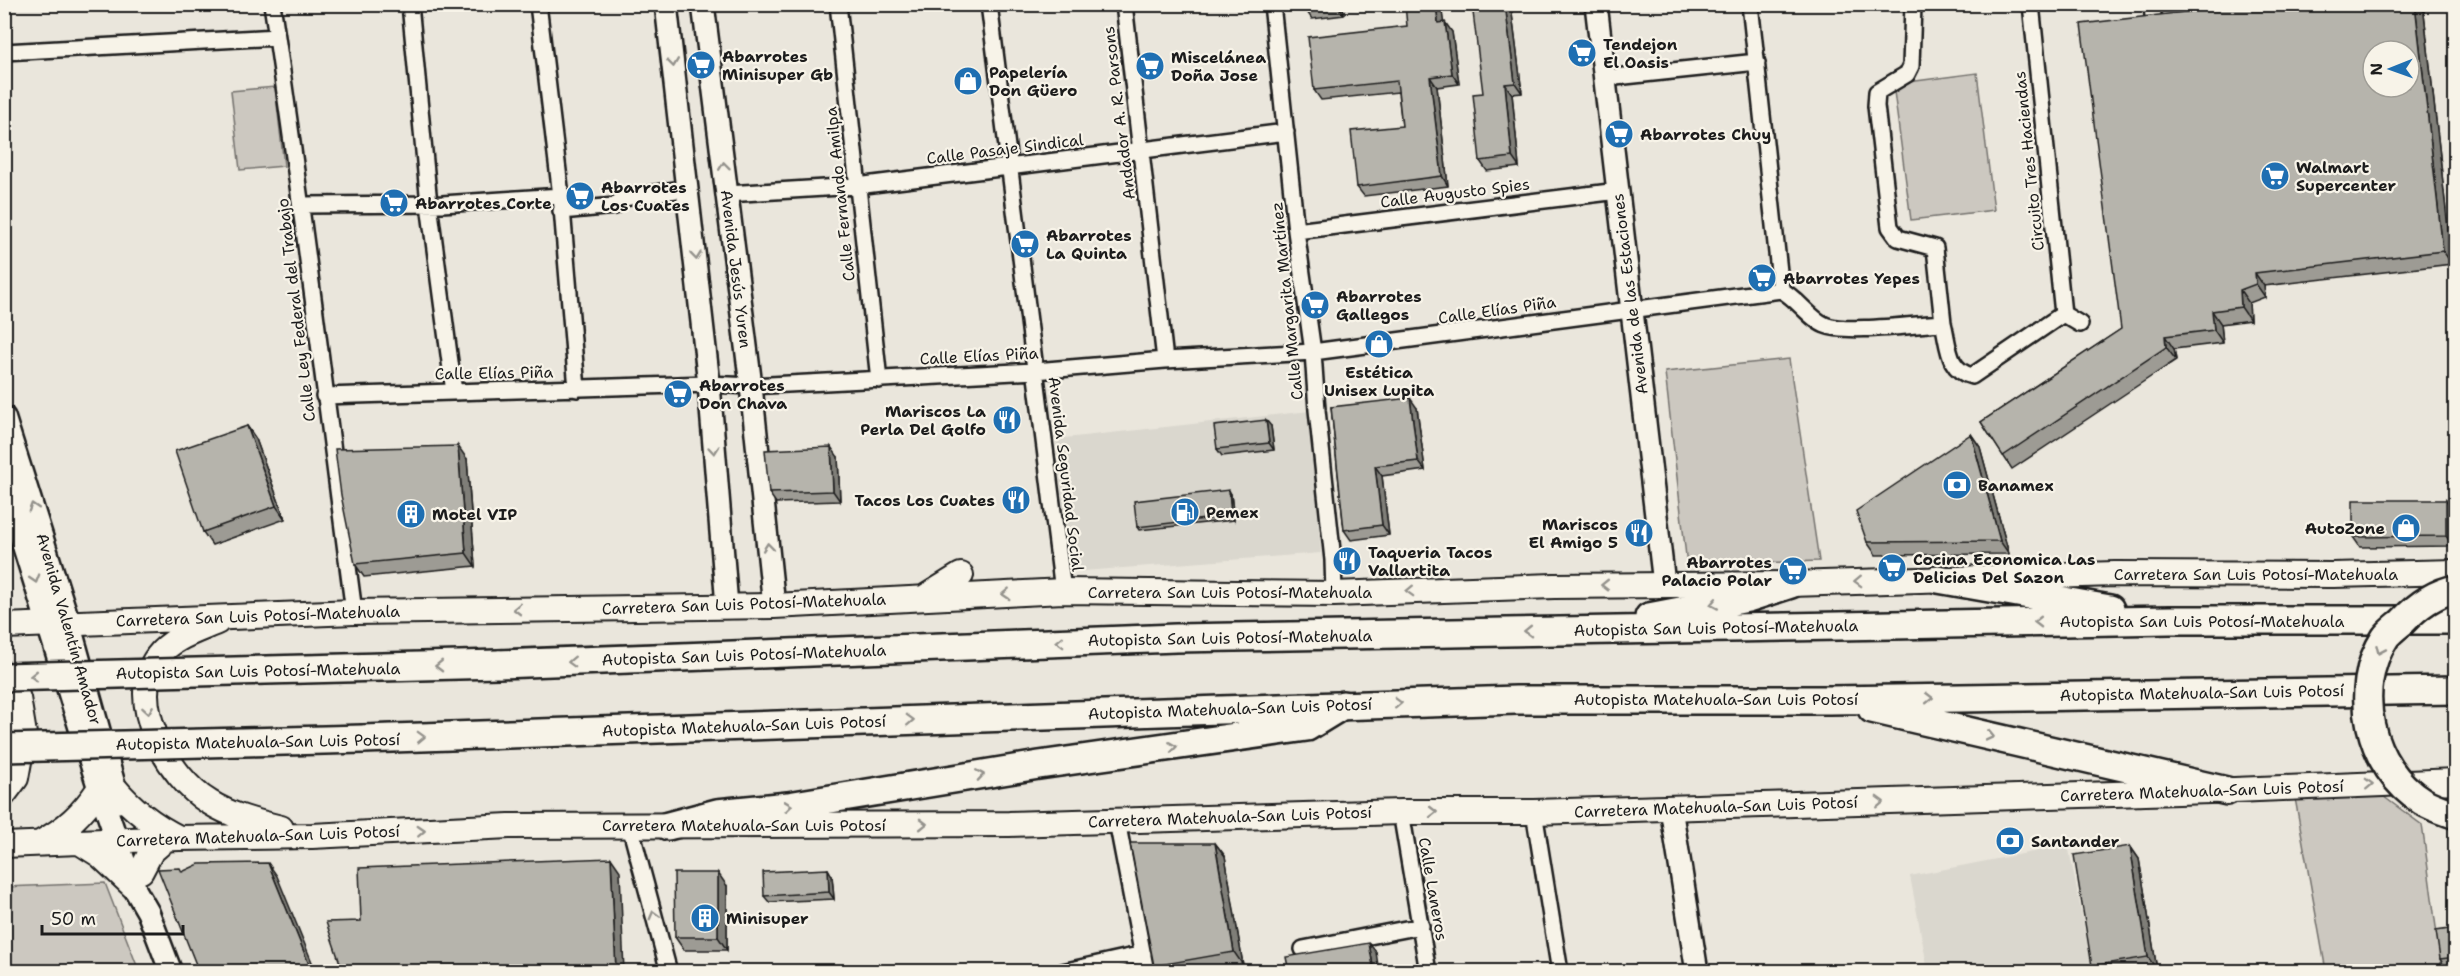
<svg xmlns="http://www.w3.org/2000/svg" width="2460" height="976" font-family="'Shantell Sans',sans-serif">
<rect width="100%" height="100%" fill="#eae6dc"/>
<filter id="ink" filterUnits="userSpaceOnUse"><feTurbulence type="fractalNoise" baseFrequency=".0167" numOctaves="2"/><feDisplacementMap in="SourceGraphic" scale="12" xChannelSelector="R" yChannelSelector="G"/><feConvolveMatrix kernelMatrix="1 2 1 2 8 2 1 2 1" color-interpolation-filters="sRGB"/></filter>
<g filter="url(#ink)">
<!-- built -->
<path fill="#dad7ce" d="M 1310,411 L 1321,553 L 1070,572 L 1056,439 Z
M 2068,845 L 2093,971 L 1928,971 L 1910,876 Z"/>
<!-- green -->
<path fill="#ccc8c0" stroke="#74726e" stroke-width="1.5" d="M 1977,73 L 1994,210 L 1911,220 L 1893,84 Z
M 275,87 L 284,166 L 240,170 L 231,91 Z
M 1789,359 L 1819,561 L 1687,565 L 1665,372 Z
M 2380,794 L 2422,825 L 2442,971 L 2326,971 L 2295,798 Z
M 105,883 L 139,971 L 5,971 L 5,887 Z"/>
<g fill="none" stroke-linecap="round" stroke-linejoin="round">
<!-- street casing -->
<g stroke="#1c1c1c" stroke-width="20">
<path id="street" d="M 272,4 C 303,207 327,410 354,612
M 410,4 L 429,204 L 454,392
M 538,4 L 561,196 L 577,389
M 838,4 L 879,380
M 989,4 L 1063,591
M 1124,4 L 1165,360
M 1272,4 L 1296,231 L 1313,352 L 1317,410 L 1333,560 L 1334,594
M 1750,4 L 1781,290
M 1913,4 L 1911,66 L 1907,74 L 1877,92 L 1876,106 L 1890,227 L 1898,238 L 1935,248 L 1943,323
M 2031,4 L 2063,314
M 2152,4 L 2153,16
M 4,52 L 277,37
M 1606,78 L 1757,62
M 727,194 L 857,186 L 1286,132
M 302,205 L 442,204 L 561,196
M 561,211 L 615,206 L 623,198 L 689,188
M 1296,231 L 1618,191
M 2063,314 L 2080,324
M 324,396 L 709,384 L 751,386 L 1035,371 L 1165,360 L 1313,352 L 1781,290 C 1797,298 1810,319 1825,325 C 1845,334 1918,324 1943,323 C 1949,346 1947,370 1972,376 L 2063,314
M 1401,812 L 1428,972
M 1534,812 L 1560,972
M 1117,821 L 1146,972
M 630,826 L 669,972
M 1303,949 L 1421,926
M 1062,972 L 1143,954"/>
</g>
<!-- secondary casing -->
<g stroke="#1c1c1c" stroke-width="26">
<path id="secondary" d="M 666,4 L 709,384 L 727,606
M 703,4 L 751,386 L 774,606
M 1596,4 L 1664,584
M 4,417 L 69,623 L 119,802
M 4,483 L 99,789 L 133,886 L 148,912 L 171,972
M 1671,808 L 1697,972"/>
</g>
<!-- primary casing -->
<g stroke="#1c1c1c" stroke-width="28">
<path id="primary" d="M 927,596 L 961,575
M 217,622 C 196,631 172,638 158,656 C 124,700 169,778 209,802 C 231,816 256,822 281,828
M 4,626 L 354,612 L 774,606 L 1063,591 L 1334,594 L 1554,586 L 1791,584 L 2115,574 L 2333,575 L 2456,572
M 4,684 L 18,698 L 24,734 L 16,778 L 4,794
M 40,843 C 66,829 82,814 99,789 L 113,786 C 132,809 152,825 179,838
M 81,843 L 100,855 L 133,886
M 4,845 L 179,838 L 312,836 L 509,826 L 1009,824 L 1401,812 L 1534,812 L 2210,791 L 2456,781
M 141,871 L 151,852 L 166,839"/>
</g>
<!-- highway casing -->
<g stroke="#1c1c1c" stroke-width="32">
<path id="highway" d="M 1938,579 L 2110,609
M 1649,617 L 1748,598 L 1791,584
M 498,664 L 1176,638 L 2170,620 L 2456,620
M 1872,709 L 2227,791
M 363,739 L 1516,700 L 1830,700 L 2456,690
M 668,826 L 717,813 L 788,806 L 1039,765 L 1307,727 L 1343,705"/>
</g>
<!-- street -->
<use href="#street" stroke="#f7f3e8" stroke-width="15"/>
<!-- secondary -->
<use href="#secondary" stroke="#f7f3e8" stroke-width="21"/>
<!-- primary -->
<use href="#primary" stroke="#f7f3e8" stroke-width="24"/>
<!-- highway -->
<use href="#highway" stroke="#f7f3e8" stroke-width="27"/>
<!-- highway-bridge casing -->
<g stroke="#1c1c1c" stroke-width="32" stroke-linecap="butt">
<path id="highway-bridge" d="M 2456,589 C 2434,593 2417,606 2402,622 C 2396,627 2389,632 2385,638 C 2351,689 2369,768 2422,801 C 2432,807 2445,811 2456,815
M 4,677 L 498,664
M 4,748 L 363,739"/>
</g>
<!-- highway-bridge -->
<use href="#highway-bridge" stroke="#f7f3e8" stroke-width="27"/>
</g>
<!-- wall -->
<path fill="#9d9b94" stroke="#1c1c1c" stroke-width="1.5" d="M 1305,4 L 1374,4 L 1343,8 L 1344,15 L 1312,19 L 1305,9 Z
M 1441,4 L 1443,22 L 1452,32 L 1459,84 L 1437,87 L 1448,186 L 1364,196 L 1357,187 L 1402,126 L 1398,92 L 1321,100 L 1314,90 L 1407,26 Z
M 2254,4 L 2423,4 L 2452,264 L 2264,286 L 2265,297 L 2249,303 L 2250,320 L 2221,324 L 2223,343 L 2174,349 L 2176,360 L 2012,469 L 1981,422 L 2121,329 Z
M 1511,6 L 1522,93 L 1512,94 L 1519,167 L 1487,171 L 1480,161 Z
M 1331,407 L 1417,408 L 1425,470 L 1382,476 L 1389,535 L 1351,540 L 1344,530 Z
M 247,426 L 256,439 L 285,519 L 212,545 L 203,532 Z
M 1271,426 L 1274,450 L 1222,456 L 1217,449 Z
M 1971,434 L 1980,447 L 2009,554 L 1876,555 L 1867,542 Z
M 838,457 L 840,501 L 776,503 L 769,493 Z
M 467,459 L 475,566 L 364,577 L 355,564 Z
M 1231,494 L 1234,520 L 1139,530 L 1137,527 Z
M 2453,510 L 2453,546 L 2360,547 L 2353,537 Z
M 1215,843 L 1225,856 L 1243,965 L 1204,972 L 1158,972 L 1154,966 Z
M 2130,846 L 2139,859 L 2157,970 L 2146,972 L 2096,972 L 2092,966 Z
M 828,869 L 832,876 L 834,899 L 769,902 L 764,896 Z
M 727,886 L 727,950 L 684,950 L 675,937 Z
M 2456,928 L 2456,967 L 2446,969 L 2440,959 Z"/>
<!-- shaded-wall -->
<path fill="#7f7e78" stroke="#1c1c1c" stroke-width="1.5" d="M 1337,4 L 1340,4 L 1343,8 L 1344,15 Z
M 1436,4 L 1441,4 L 1445,33 L 1438,23 Z
M 1505,4 L 1510,4 L 1511,6 L 1522,93 L 1515,83 Z
M 2415,4 L 2423,4 L 2452,264 L 2443,251 Z
M 1445,22 L 1452,32 L 1459,84 L 1452,74 Z
M 1430,77 L 1437,87 L 1448,186 L 1442,176 Z
M 1505,84 L 1512,94 L 1519,167 L 1512,157 Z
M 2255,273 L 2264,286 L 2265,297 L 2256,284 Z
M 2240,290 L 2249,303 L 2250,320 L 2241,307 Z
M 2212,311 L 2221,324 L 2223,343 L 2214,330 Z
M 2165,336 L 2174,349 L 2176,360 L 2166,347 Z
M 1410,398 L 1417,408 L 1425,470 L 1418,461 Z
M 1266,420 L 1271,426 L 1274,450 L 1269,443 Z
M 247,426 L 256,439 L 285,519 L 276,506 Z
M 1971,434 L 1980,447 L 2009,554 L 2000,541 Z
M 458,446 L 467,459 L 475,566 L 466,553 Z
M 831,447 L 838,457 L 840,501 L 833,491 Z
M 1375,466 L 1382,476 L 1389,535 L 1382,525 Z
M 1229,490 L 1231,494 L 1234,520 L 1231,516 Z
M 2446,500 L 2453,510 L 2453,546 L 2446,536 Z
M 1215,843 L 1225,856 L 1243,965 L 1234,952 Z
M 2130,846 L 2139,859 L 2157,970 L 2148,957 Z
M 611,858 L 620,871 L 624,972 L 616,972 Z
M 268,863 L 277,876 L 316,972 L 312,972 Z
M 828,869 L 832,876 L 834,899 L 829,892 Z
M 718,873 L 727,886 L 727,950 L 718,937 Z
M 1369,943 L 1376,952 L 1379,972 L 1374,972 Z"/>
<!-- building -->
<path fill="#b6b4ac" stroke="#1c1c1c" stroke-width="1.5" fill-rule="evenodd" d="M 1305,4 L 1337,4 L 1337,5 L 1305,9 Z
M 1405,4 L 1436,4 L 1438,23 L 1445,22 L 1452,74 L 1430,77 L 1442,176 L 1357,187 L 1351,131 L 1402,126 L 1397,81 L 1314,90 L 1308,37 L 1407,26 Z
M 1472,4 L 1505,4 L 1515,83 L 1505,84 L 1512,157 L 1480,161 L 1473,94 L 1483,93 Z
M 2254,4 L 2415,4 L 2443,251 L 2255,273 L 2256,284 L 2240,290 L 2241,307 L 2212,311 L 2214,330 L 2165,336 L 2166,347 L 2003,456 L 1981,422 L 2121,329 L 2081,24 ZM 2373,51 L 2409,51 L 2409,87 L 2373,87 Z
M 1410,398 L 1418,461 L 1375,466 L 1382,525 L 1344,530 L 1331,407 Z
M 1266,420 L 1269,443 L 1217,449 L 1214,426 Z
M 247,426 L 276,506 L 203,532 L 175,451 Z
M 1971,434 L 2000,541 L 1867,542 L 1856,511 Z
M 458,446 L 466,553 L 355,564 L 341,495 L 335,449 Z
M 831,447 L 833,491 L 769,493 L 765,450 Z
M 1229,490 L 1231,516 L 1137,527 L 1134,501 Z
M 2353,500 L 2446,500 L 2446,536 L 2353,537 Z
M 1130,843 L 1215,843 L 1234,952 L 1154,966 Z
M 2130,846 L 2148,957 L 2092,966 L 2074,855 Z
M 611,858 L 616,972 L 343,972 L 326,922 L 361,921 L 359,868 Z
M 268,863 L 312,972 L 199,972 L 158,869 L 180,868 L 182,872 L 199,864 Z
M 828,869 L 829,892 L 764,896 L 763,872 Z
M 674,873 L 718,873 L 718,937 L 675,937 Z
M 2456,928 L 2456,957 L 2440,959 L 2436,931 Z
M 1369,943 L 1374,972 L 1289,972 L 1286,957 Z"/>
<!-- one-way arrows -->
<defs><path id="oneway-chevron" d="M-2-3.5L2.5 0L-2 3.5" fill="none" stroke-width="1.6" stroke-linecap="round" stroke-linejoin="round" transform="scale(1.5)"/></defs>
<g stroke="#94928c">
<use href="#oneway-chevron" transform="translate(673 63) rotate(83)"/>
<use href="#oneway-chevron" transform="translate(724 166) rotate(-97)"/>
<use href="#oneway-chevron" transform="translate(696 256) rotate(84)"/>
<use href="#oneway-chevron" transform="translate(714 450) rotate(85)"/>
<use href="#oneway-chevron" transform="translate(33 507) rotate(-107)"/>
<use href="#oneway-chevron" transform="translate(768 547) rotate(-96)"/>
<use href="#oneway-chevron" transform="translate(35 579) rotate(73)"/>
<use href="#oneway-chevron" transform="translate(1858 581) rotate(178)"/>
<use href="#oneway-chevron" transform="translate(1605 585) rotate(179)"/>
<use href="#oneway-chevron" transform="translate(1410 591) rotate(178)"/>
<use href="#oneway-chevron" transform="translate(1006 594) rotate(177)"/>
<use href="#oneway-chevron" transform="translate(1714 604) rotate(169)"/>
<use href="#oneway-chevron" transform="translate(517 609) rotate(179)"/>
<use href="#oneway-chevron" transform="translate(2038 622) rotate(179)"/>
<use href="#oneway-chevron" transform="translate(1528 631) rotate(179)"/>
<use href="#oneway-chevron" transform="translate(1060 642) rotate(178)"/>
<use href="#oneway-chevron" transform="translate(2380 650) rotate(114)"/>
<use href="#oneway-chevron" transform="translate(572 662) rotate(178)"/>
<use href="#oneway-chevron" transform="translate(439 666) rotate(179)"/>
<use href="#oneway-chevron" transform="translate(34 676) rotate(179)"/>
<use href="#oneway-chevron" transform="translate(1929 698) rotate(-1)"/>
<use href="#oneway-chevron" transform="translate(1398 703) rotate(-2)"/>
<use href="#oneway-chevron" transform="translate(148 710) rotate(81)"/>
<use href="#oneway-chevron" transform="translate(910 720) rotate(-2)"/>
<use href="#oneway-chevron" transform="translate(1990 736) rotate(13)"/>
<use href="#oneway-chevron" transform="translate(421 737) rotate(-2)"/>
<use href="#oneway-chevron" transform="translate(1173 747) rotate(-8)"/>
<use href="#oneway-chevron" transform="translate(980 775) rotate(-9)"/>
<use href="#oneway-chevron" transform="translate(2369 784) rotate(-2)"/>
<use href="#oneway-chevron" transform="translate(1880 802) rotate(-2)"/>
<use href="#oneway-chevron" transform="translate(788 806) rotate(-7)"/>
<use href="#oneway-chevron" transform="translate(1433 812)"/>
<use href="#oneway-chevron" transform="translate(923 824) rotate(-1)"/>
<use href="#oneway-chevron" transform="translate(421 831) rotate(-3)"/>
<use href="#oneway-chevron" transform="translate(654 915) rotate(-105)"/>
</g>
</g>
<!-- icons -->
<defs>
<g id="supermarket-disc" transform="scale(1.5)"><circle r="9.5" fill="#1f6fb2" stroke="#f7f3e8"/><path d="M-6-5.5h2.5l.6 2H6L4.5 2H-2.5L-4.4-4H-6ZM-1.5 3.2a1.3 1.3 0 1 0 .1 0ZM3 3.2a1.3 1.3 0 1 0 .1 0Z" fill="#fff"/></g>
<g id="shop-disc" transform="scale(1.5)"><circle r="9.5" fill="#1f6fb2" stroke="#f7f3e8"/><path d="M-5-2.5h2.3a2.7 3.5 0 0 1 5.4 0H5L5.5 6h-11ZM-1.5-2.5h3a1.5 2.3 0 0 0-3 0Z" fill="#fff"/></g>
<g id="restaurant-disc" transform="scale(1.5)"><circle r="9.5" fill="#1f6fb2" stroke="#f7f3e8"/><path d="M-5-6h1v4h1v-4h1v4h1v-4h1v5L-1.5 .5V6h-2V.5L-5-1ZM5-6V6H3V1.5H1.5Q1.5-4 5-6Z" fill="#fff"/></g>
<g id="bank-disc" transform="scale(1.5)"><circle r="9.5" fill="#1f6fb2" stroke="#f7f3e8"/><path d="M-6-4H6V4H-6ZM0-2.3a2.3 2.3 0 1 0 0 4.6a2.3 2.3 0 1 0 0-4.6Z" fill="#fff"/></g>
<g id="fuel-disc" transform="scale(1.5)"><circle r="9.5" fill="#1f6fb2" stroke="#f7f3e8"/><path d="M-5.5-6h7V0h2V4h1.3V-2.5L3-4.5l.8-.8L6-3V5H2.5V1h-1V6h-7ZM-4.2-4.7v3.2H.2V-4.7Z" fill="#fff"/></g>
<g id="building-disc" transform="scale(1.5)"><circle r="9.5" fill="#1f6fb2" stroke="#f7f3e8"/><path d="M-4-6H4V6H1V3H-1V6H-4ZM-2.5-4.3h1.7v1.8h-1.7ZM.8-4.3h1.7v1.8H.8ZM-2.5-1h1.7V.8h-1.7ZM.8-1h1.7V.8H.8Z" fill="#fff"/></g>
</defs>
<g fill-rule="evenodd">
<use href="#supermarket-disc" x="1582" y="53"/>
<use href="#supermarket-disc" x="701" y="65"/>
<use href="#supermarket-disc" x="1150" y="66"/>
<use href="#shop-disc" x="968" y="81"/>
<use href="#supermarket-disc" x="1619" y="134"/>
<use href="#supermarket-disc" x="2275" y="176"/>
<use href="#supermarket-disc" x="580" y="196"/>
<use href="#supermarket-disc" x="394" y="203"/>
<use href="#supermarket-disc" x="1025" y="244"/>
<use href="#supermarket-disc" x="1762" y="278"/>
<use href="#supermarket-disc" x="1315" y="305"/>
<use href="#shop-disc" x="1379" y="344"/>
<use href="#supermarket-disc" x="678" y="394"/>
<use href="#restaurant-disc" x="1007" y="420"/>
<use href="#bank-disc" x="1957" y="485"/>
<use href="#restaurant-disc" x="1016" y="500"/>
<use href="#fuel-disc" x="1185" y="512"/>
<use href="#building-disc" x="411" y="514"/>
<use href="#shop-disc" x="2406" y="528"/>
<use href="#restaurant-disc" x="1639" y="533"/>
<use href="#restaurant-disc" x="1347" y="561"/>
<use href="#supermarket-disc" x="1892" y="568"/>
<use href="#supermarket-disc" x="1793" y="571"/>
<use href="#bank-disc" x="2010" y="841"/>
<use href="#building-disc" x="705" y="918"/>
</g>
<g text-anchor="middle" dominant-baseline="central" stroke-width="4.5" stroke-linejoin="round" paint-order="stroke">
<!-- poi labels -->
<g font-size="16" font-weight="bold" fill="#1c1c1c" stroke="#f7f3e8" text-anchor="start">
<text x="1603" y="44">Tendejon<tspan x="1603" dy="18">El Oasis</tspan></text>
<text x="722" y="56">Abarrotes<tspan x="722" dy="18">Minisuper Gb</tspan></text>
<text x="1171" y="57">Miscelánea<tspan x="1171" dy="18">Doña Jose</tspan></text>
<text x="989" y="72">Papelería<tspan x="989" dy="18">Don Güero</tspan></text>
<text x="1640" y="134">Abarrotes Chuy</text>
<text x="2296" y="167">Walmart<tspan x="2296" dy="18">Supercenter</tspan></text>
<text x="601" y="187">Abarrotes<tspan x="601" dy="18">Los Cuates</tspan></text>
<text x="415" y="203">Abarrotes Corte</text>
<text x="1046" y="235">Abarrotes<tspan x="1046" dy="18">La Quinta</tspan></text>
<text x="1783" y="278">Abarrotes Yepes</text>
<text x="1336" y="296">Abarrotes<tspan x="1336" dy="18">Gallegos</tspan></text>
<text x="1379" y="372" text-anchor="middle">Estética<tspan x="1379" dy="18">Unisex Lupita</tspan></text>
<text x="699" y="385">Abarrotes<tspan x="699" dy="18">Don Chava</tspan></text>
<text x="986" y="411" text-anchor="end">Mariscos La<tspan x="986" dy="18">Perla Del Golfo</tspan></text>
<text x="1978" y="485">Banamex</text>
<text x="995" y="500" text-anchor="end">Tacos Los Cuates</text>
<text x="1206" y="512">Pemex</text>
<text x="432" y="514">Motel VIP</text>
<text x="1618" y="524" text-anchor="end">Mariscos<tspan x="1618" dy="18">El Amigo 5</tspan></text>
<text x="2385" y="528" text-anchor="end">AutoZone</text>
<text x="1368" y="552">Taqueria Tacos<tspan x="1368" dy="18">Vallartita</tspan></text>
<text x="1913" y="559">Cocina Economica Las<tspan x="1913" dy="18">Delicias Del Sazon</tspan></text>
<text x="1772" y="562" text-anchor="end">Abarrotes<tspan x="1772" dy="18">Palacio Polar</tspan></text>
<text x="2031" y="841">Santander</text>
<text x="726" y="918">Minisuper</text>
</g>
<!-- street labels -->
<g font-size="16" fill="#1c1c1c" stroke="#f7f3e8">
<text transform="translate(1119 113) rotate(-97)">Andador A. R. Parsons</text>
<text transform="translate(1005 149) rotate(-7)">Calle Pasaje Sindical</text>
<text transform="translate(2029 161) rotate(-96)">Circuito Tres Haciendas</text>
<text transform="translate(1455 193) rotate(-7)">Calle Augusto Spies</text>
<text transform="translate(840 194) rotate(-96)">Calle Fernando Amilpa</text>
<text transform="translate(736 269) rotate(83)">Avenida Jesús Yuren</text>
<text transform="translate(1630 294) rotate(-97)">Avenida de las Estaciones</text>
<text transform="translate(1287 301) rotate(-96)">Calle Margarita Martínez</text>
<text transform="translate(296 310) rotate(-97)">Calle Ley Federal del Trabajo</text>
<text transform="translate(1497 310) rotate(-8)">Calle Elías Piña</text>
<text transform="translate(979 356) rotate(-3)">Calle Elías Piña</text>
<text transform="translate(494 373) rotate(-1)">Calle Elías Piña</text>
<text transform="translate(1066 474) rotate(83)">Avenida Seguridad Social</text>
<text x="2256" y="574">Carretera San Luis Potosí-Matehuala</text>
<text x="1230" y="592">Carretera San Luis Potosí-Matehuala</text>
<text transform="translate(744 604) rotate(-2)">Carretera San Luis Potosí-Matehuala</text>
<text transform="translate(258 616) rotate(-2)">Carretera San Luis Potosí-Matehuala</text>
<text x="2202" y="621">Autopista San Luis Potosí-Matehuala</text>
<text transform="translate(1716 628) rotate(-1)">Autopista San Luis Potosí-Matehuala</text>
<text transform="translate(69 629) rotate(74)">Avenida Valentín Amador</text>
<text transform="translate(1230 638) rotate(-1)">Autopista San Luis Potosí-Matehuala</text>
<text transform="translate(744 655) rotate(-2)">Autopista San Luis Potosí-Matehuala</text>
<text transform="translate(258 671) rotate(-1)">Autopista San Luis Potosí-Matehuala</text>
<text transform="translate(2202 693) rotate(-1)">Autopista Matehuala-San Luis Potosí</text>
<text x="1716" y="699">Autopista Matehuala-San Luis Potosí</text>
<text transform="translate(1230 709) rotate(-2)">Autopista Matehuala-San Luis Potosí</text>
<text transform="translate(744 726) rotate(-2)">Autopista Matehuala-San Luis Potosí</text>
<text transform="translate(258 742) rotate(-1)">Autopista Matehuala-San Luis Potosí</text>
<text transform="translate(2202 791) rotate(-2)">Carretera Matehuala-San Luis Potosí</text>
<text transform="translate(1716 807) rotate(-2)">Carretera Matehuala-San Luis Potosí</text>
<text transform="translate(1230 817) rotate(-2)">Carretera Matehuala-San Luis Potosí</text>
<text x="744" y="825">Carretera Matehuala-San Luis Potosí</text>
<text transform="translate(258 836) rotate(-2)">Carretera Matehuala-San Luis Potosí</text>
<text transform="translate(1433 889) rotate(80)">Calle Laneros</text>
</g>
</g>
<!-- margin -->
<rect width="2460" height="976" fill="none" stroke="#f7f3e8" stroke-width="24"/>
<rect x="12" y="12" width="2436" height="952" fill="none" stroke="#1c1c1c" stroke-width="2" filter="url(#ink)"/>
<!-- north arrow -->
<g transform="translate(2391 69) rotate(269)"><circle r="28" fill="#f7f3e8" stroke="#9f9d96" stroke-width="1.5"/>
<path d="M0-4.5L10 22L0 15L-10 22Z" fill="#1f6fb2"/>
<text y="-9" font-size="16" font-weight="bold" text-anchor="middle" fill="#1c1c1c">N</text>
</g>
<!-- scale -->
<path d="M42 925v9h141v-9" fill="none" stroke="#1c1c1c" stroke-width="3"/>
<text x="51" y="925" font-size="18" fill="#1c1c1c" stroke="#f7f3e8" stroke-width="4.5" paint-order="stroke">50 m</text>
</svg>
